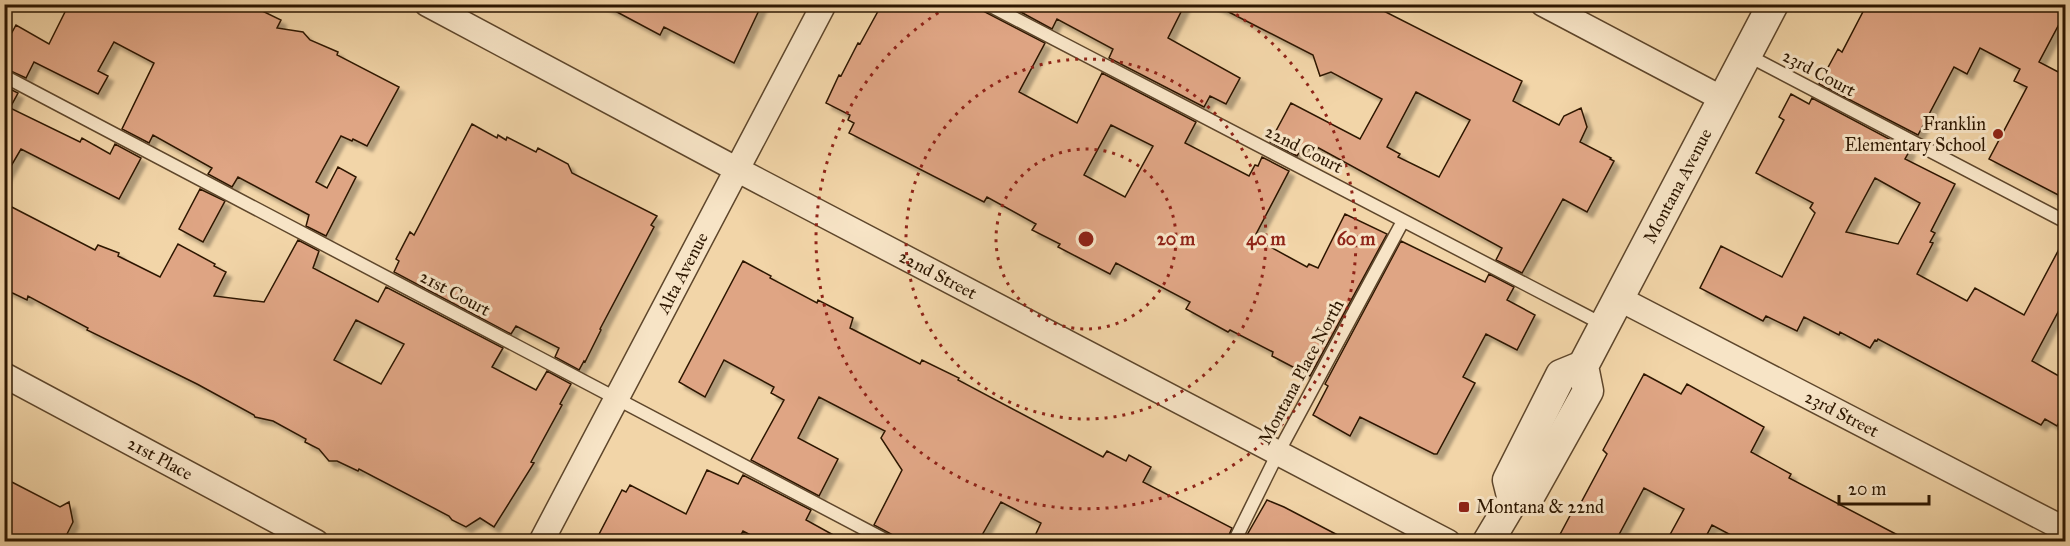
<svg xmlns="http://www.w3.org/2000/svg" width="2070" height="546" font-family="'IM FELL Great Primer',serif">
<defs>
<filter id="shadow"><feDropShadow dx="5.5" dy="5.5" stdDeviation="1.5" flood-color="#0004"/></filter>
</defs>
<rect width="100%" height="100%" fill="#f2d5a8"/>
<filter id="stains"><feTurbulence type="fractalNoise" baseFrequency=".00333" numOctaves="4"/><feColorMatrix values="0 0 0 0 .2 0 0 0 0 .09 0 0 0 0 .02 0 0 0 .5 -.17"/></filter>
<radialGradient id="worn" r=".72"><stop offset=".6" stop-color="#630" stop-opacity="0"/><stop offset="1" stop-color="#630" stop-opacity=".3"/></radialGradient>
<!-- building -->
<path fill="#dfa584" stroke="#2d1701" stroke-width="1.5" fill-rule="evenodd" filter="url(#shadow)" d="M 69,4 L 248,4 L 281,20 L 277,28 L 303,32 L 310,40 L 338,52 L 337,55 L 399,87 L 367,146 L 353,139 L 352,141 L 341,136 L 316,182 L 327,188 L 338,167 L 356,177 L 326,236 L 306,226 L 309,215 L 238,177 L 232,187 L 208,174 L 212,168 L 153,135 L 149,143 L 122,129 L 154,63 L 114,42 L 98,71 L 108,76 L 98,94 L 34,62 L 26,78 L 4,68 L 4,47 L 16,25 L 49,44 Z
M 602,4 L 762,4 L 734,63 L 664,27 L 660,35 Z
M 882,4 L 979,4 L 983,11 L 1045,43 L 1019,92 L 1077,123 L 1102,73 L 1196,122 L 1185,143 L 1249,176 L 1255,165 L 1258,166 L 1262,157 L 1289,171 L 1254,238 L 1307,267 L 1309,264 L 1318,268 L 1345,214 L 1387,234 L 1310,376 L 1272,356 L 1273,352 L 1230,330 L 1228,332 L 1186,309 L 1190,302 L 1116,263 L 1110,274 L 1058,247 L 1060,244 L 1032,230 L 1036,224 L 987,197 L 984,202 L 849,133 L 854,123 L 848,120 L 850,115 L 826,103 L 839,75 L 841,76 L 858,43 L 860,44 ZM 1111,125 L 1153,146 L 1125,197 L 1084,175 Z
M 1006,4 L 1185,4 L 1168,38 L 1240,78 L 1226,104 L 1210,96 L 1204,107 L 1109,58 L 1113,49 L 1057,19 L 1052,29 Z
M 1213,4 L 1370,4 L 1522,81 L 1513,101 L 1559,125 L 1564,116 L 1581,108 L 1587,127 L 1580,142 L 1611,158 L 1610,159 L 1614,161 L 1587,212 L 1563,199 L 1522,273 L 1496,260 L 1502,248 L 1317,147 L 1314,152 L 1303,146 L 1297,156 L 1270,142 L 1291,103 L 1360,139 L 1382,99 L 1331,72 L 1320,76 L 1313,55 ZM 1416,92 L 1470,120 L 1439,177 L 1398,157 L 1400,154 L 1387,147 Z
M 1867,4 L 2066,4 L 2066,11 L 2039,62 L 2066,76 L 2066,199 L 1989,159 L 2027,87 L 2014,81 L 2020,69 L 1980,48 L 1967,74 L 1954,67 L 1918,135 L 1819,84 L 1838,49 L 1842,52 Z
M 4,86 L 18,93 L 10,108 L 80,142 L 82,138 L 110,154 L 115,144 L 141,158 L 119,199 L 21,149 L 4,178 Z
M 1791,94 L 1809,104 L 1812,98 L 1910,150 L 1905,159 L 1955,184 L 1931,231 L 1935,233 L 1930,242 L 1933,243 L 1917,274 L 1967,301 L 1975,288 L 2024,315 L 2066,236 L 2066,297 L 2032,361 L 2066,380 L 2066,424 L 2059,422 L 2057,426 L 2045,419 L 2041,425 L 1878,339 L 1877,341 L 1875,340 L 1870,348 L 1840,332 L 1839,335 L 1804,317 L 1797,331 L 1766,316 L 1763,321 L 1700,288 L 1721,246 L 1782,277 L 1815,213 L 1810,208 L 1813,203 L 1756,173 L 1784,120 L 1779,117 ZM 1875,178 L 1920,203 L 1898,244 L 1846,232 Z
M 472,124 L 497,138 L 498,135 L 506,140 L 507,137 L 536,152 L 538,148 L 568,164 L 572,173 L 657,216 L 651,225 L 654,227 L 600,329 L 601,330 L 585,362 L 584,361 L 579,370 L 555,357 L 559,348 L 516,326 L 511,334 L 394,272 L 399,261 L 396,259 L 410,232 L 414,235 Z
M 200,189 L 225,201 L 203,242 L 179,229 Z
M 4,203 L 95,250 L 98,245 L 119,253 L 118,256 L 160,277 L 178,244 L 215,264 L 214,266 L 226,272 L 214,296 L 264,302 L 298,240 L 319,251 L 313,268 L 378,302 L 386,287 L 503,348 L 492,367 L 536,390 L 547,371 L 571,384 L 560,404 L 562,405 L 531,462 L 534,463 L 494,527 L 480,518 L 466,527 L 452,520 L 449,516 L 359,469 L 358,471 L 337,461 L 329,461 L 319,449 L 305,442 L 306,439 L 273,421 L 255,417 L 254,415 L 197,384 L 87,330 L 88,328 L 28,296 L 27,300 L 4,289 ZM 356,320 L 404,344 L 381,384 L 334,360 Z
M 1401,241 L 1485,282 L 1489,274 L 1514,287 L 1507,300 L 1535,315 L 1517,350 L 1486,334 L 1463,377 L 1475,383 L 1437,454 L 1434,454 L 1360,417 L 1350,436 L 1313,415 L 1328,386 L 1325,384 Z
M 743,261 L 771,276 L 770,278 L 817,303 L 818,300 L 853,318 L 850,328 L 920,364 L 922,360 L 959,378 L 958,380 L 1103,457 L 1107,451 L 1126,461 L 1129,455 L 1151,467 L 1143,482 L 1232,528 L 1226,542 L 1032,542 L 1041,523 L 1001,502 L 978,542 L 897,542 L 893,535 L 874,525 L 902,470 L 881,438 L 885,431 L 819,397 L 798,438 L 838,459 L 819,496 L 751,460 L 784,400 L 771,393 L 774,387 L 724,360 L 705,397 L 679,382 Z
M 1644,374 L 1681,394 L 1687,384 L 1764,427 L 1751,452 L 1791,474 L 1789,478 L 1911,542 L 1744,542 L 1712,525 L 1703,542 L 1666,542 L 1684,509 L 1644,488 L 1615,542 L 1556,542 L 1573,510 L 1576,512 L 1607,454 L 1603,450 Z
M 707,470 L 738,484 L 743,475 L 811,510 L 806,520 L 846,542 L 764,542 L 743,531 L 737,542 L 595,542 L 622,490 L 626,492 L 630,485 L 686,514 Z
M 4,478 L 60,507 L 69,502 L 73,522 L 63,542 L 4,542 Z
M 1267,500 L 1284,507 L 1351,542 L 1243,542 Z"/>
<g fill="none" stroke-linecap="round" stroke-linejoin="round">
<!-- service casing -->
<g stroke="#5e462b" stroke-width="15">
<path id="service" d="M 987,4 L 1604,325
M 1747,55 L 2066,222
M 4,76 L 889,542
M 1234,542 L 1278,453 L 1403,221"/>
</g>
<!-- minor casing -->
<g stroke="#5e462b" stroke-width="27">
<g id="minor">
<path id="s1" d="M 427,4 L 736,169 L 1448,542"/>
<path d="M 1543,4 L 1723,99"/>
<path id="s2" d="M 1618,298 L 2066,530"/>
<path id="s3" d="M 4,375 L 316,542"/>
<path id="s4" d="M 541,542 L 824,4"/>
</g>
</g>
<!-- tertiary casing -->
<g stroke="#5e462b" stroke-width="33">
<g id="tertiary">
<path d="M 1513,500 L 1508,480 L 1561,375 L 1583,366"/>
<path id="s5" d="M 1488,542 L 1513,500 L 1531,493 L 1588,391 L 1583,366 L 1773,4"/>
</g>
</g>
<!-- service -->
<use href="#service" stroke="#f7e4c6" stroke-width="12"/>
<!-- minor -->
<use href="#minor" stroke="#f7e4c6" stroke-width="24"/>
<!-- tertiary -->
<use href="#tertiary" stroke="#f7e4c6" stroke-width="30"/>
</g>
<!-- distance rings -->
<g fill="none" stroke="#8f2418" stroke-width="3" stroke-dasharray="3 6">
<circle cx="1086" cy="239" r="90"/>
<circle cx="1086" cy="239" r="180"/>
<path d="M1221 5A270 270 0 1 1 951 5"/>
</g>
<!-- markers -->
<g fill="#8f2418" stroke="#f7e4c6" stroke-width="2">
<circle cx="1998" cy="134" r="6"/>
<rect x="1458" y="501" width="12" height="12" rx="3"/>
</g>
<g text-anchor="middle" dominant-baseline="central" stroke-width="6" stroke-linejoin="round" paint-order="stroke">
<!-- street labels -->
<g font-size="18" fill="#2d1701" stroke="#f7e4c6">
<text transform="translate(1819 73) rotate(28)">23rd Court</text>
<text transform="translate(1304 149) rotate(27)">22nd Court</text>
<text stroke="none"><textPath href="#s5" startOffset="414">Montana Avenue</textPath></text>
<text stroke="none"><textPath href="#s4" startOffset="304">Alta Avenue</textPath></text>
<text stroke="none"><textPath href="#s1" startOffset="578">22nd Street</textPath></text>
<text transform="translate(455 293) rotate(28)">21st Court</text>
<text transform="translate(1301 372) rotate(-62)">Montana Place North</text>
<text stroke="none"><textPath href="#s2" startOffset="252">23rd Street</textPath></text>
<text stroke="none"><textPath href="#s3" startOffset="177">21st Place</textPath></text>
</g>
<!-- poi labels -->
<g font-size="18" fill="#2d1701" stroke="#f7e4c6" text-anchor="end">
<text x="1986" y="124">Franklin<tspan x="1986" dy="21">Elementary School</tspan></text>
<text x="1476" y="507" text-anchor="start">Montana &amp; 22nd</text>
</g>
</g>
<circle cx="1086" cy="239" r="9" fill="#8f2418" stroke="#f7e4c6" stroke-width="3"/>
<g font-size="18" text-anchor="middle" font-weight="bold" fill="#8f2418" stroke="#f7e4c6" stroke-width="6" stroke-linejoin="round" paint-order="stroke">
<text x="1176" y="245">20 m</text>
<text x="1266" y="245">40 m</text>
<text x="1356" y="245">60 m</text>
</g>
<!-- margin -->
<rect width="2070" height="546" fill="none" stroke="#f2d5a8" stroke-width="24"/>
<rect x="6" y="6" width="2058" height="534" fill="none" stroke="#2d1701" stroke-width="3"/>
<rect x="12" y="12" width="2046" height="522" fill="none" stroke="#2d1701" stroke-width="1.5"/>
<!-- scale -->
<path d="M1839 495v9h90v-9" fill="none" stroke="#2d1701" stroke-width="3"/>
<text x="1848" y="495" font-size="18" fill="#2d1701" stroke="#f7e4c6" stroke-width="4.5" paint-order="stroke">20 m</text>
<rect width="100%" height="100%" filter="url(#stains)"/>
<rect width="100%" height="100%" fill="url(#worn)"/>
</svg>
